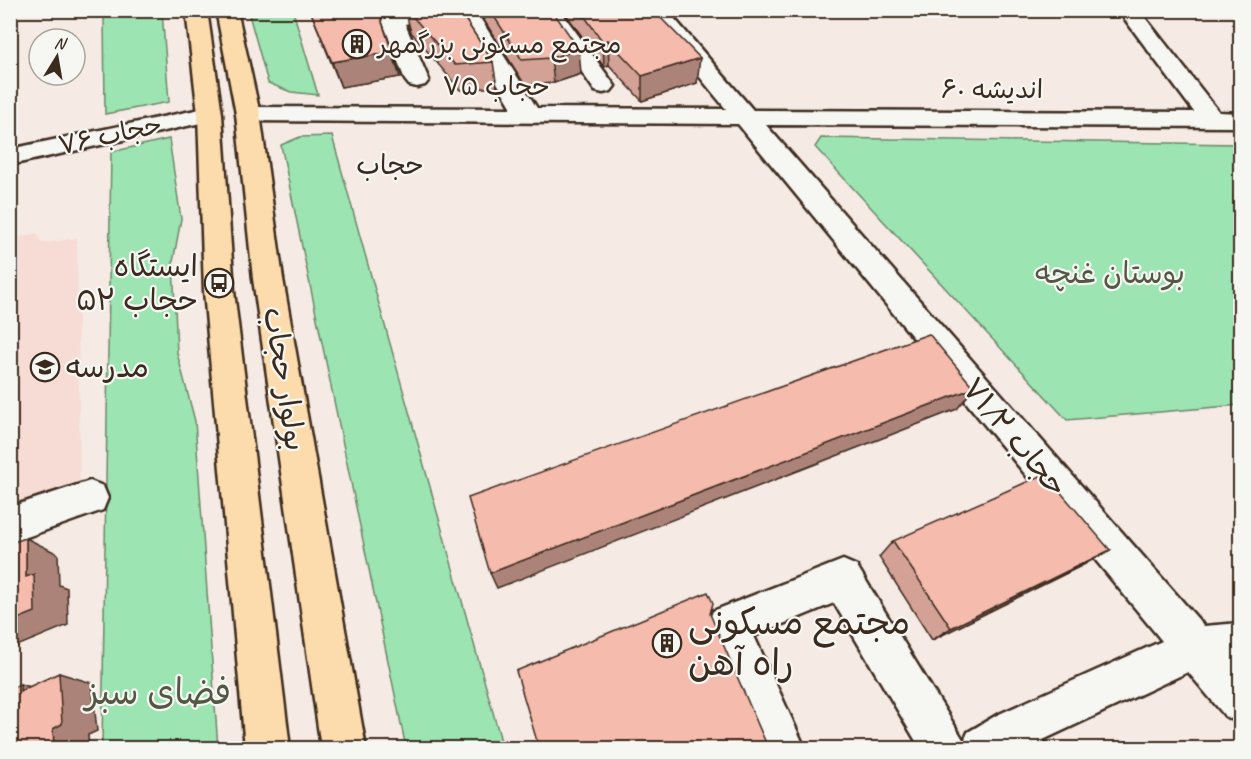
<svg xmlns="http://www.w3.org/2000/svg" width="1251" height="759" font-family="Caveat,'Playpen Sans Arabic',sans-serif">
<rect width="100%" height="100%" fill="#f6eae4"/>
<filter id="ink" filterUnits="userSpaceOnUse"><feTurbulence type="fractalNoise" baseFrequency=".0167" numOctaves="2"/><feDisplacementMap in="SourceGraphic" scale="12" xChannelSelector="R" yChannelSelector="G"/><feConvolveMatrix kernelMatrix="1 2 1 2 8 2 1 2 1" color-interpolation-filters="sRGB"/></filter>
<g filter="url(#ink)">
<!-- built -->
<path fill="#f6dcd4" d="M 37,233 L 42,243 L 77,238 L 80,490 L 10,514 L 10,240 Z"/>
<!-- green -->
<path fill="#9ce4b2" stroke="#6c8768" stroke-width="1.5" d="M 104,11 L 162,11 L 169,102 L 105,114 Z
M 248,11 L 293,11 L 318,95 L 291,92 L 268,83 Z
M 332,136 L 503,748 L 406,748 L 281,145 L 300,137 Z
M 821,138 L 1240,144 L 1240,405 L 1067,420 L 815,147 Z
M 169,139 L 181,219 L 173,262 L 177,353 L 195,421 L 218,748 L 102,748 L 111,152 Z"/>
<g fill="none" stroke-linecap="round" stroke-linejoin="round">
<!-- minor casing -->
<g stroke="#3b2a1e" stroke-width="5">
<path id="minor" d="M 407,10 L 448,10 L 445,14 L 405,24 L 429,80 L 425,85 L 417,87 L 409,85 L 405,80 L 382,20 L 386,16 Z
M 454,10 L 475,10 L 537,108 L 726,109 L 645,10 L 667,10 L 753,110 L 1194,112 L 1118,10 L 1139,10 L 1219,112 L 1240,113 L 1240,127 L 766,125 L 1204,626 L 1240,623 L 1240,665 L 1237,665 L 1240,669 L 1240,723 L 1225,716 L 1188,672 L 1043,740 L 1046,748 L 920,748 L 834,603 L 754,636 L 805,748 L 759,748 L 707,626 L 713,611 L 843,560 L 857,566 L 964,741 L 968,732 L 997,715 L 1162,641 L 738,124 L 248,121 L 239,119 L 236,114 L 239,109 L 248,107 L 512,108 Z
M 539,10 L 560,10 L 615,86 L 611,91 L 603,93 L 595,91 Z
M 210,107 L 219,109 L 222,114 L 219,119 L 10,165 L 10,149 Z
M 90,481 L 103,486 L 108,498 L 103,510 L 10,543 L 10,507 Z"/>
</g>
<!-- major casing -->
<g stroke="#3b2a1e" stroke-width="5">
<path id="major" d="M 186,10 L 207,10 L 222,114 L 234,291 L 290,748 L 245,748 L 204,291 L 198,114 Z
M 216,10 L 237,10 L 260,114 L 283,279 L 366,748 L 321,748 L 253,279 L 236,114 Z"/>
</g>
<!-- minor -->
<use href="#minor" fill="#f6f6f2" fill-rule="evenodd"/>
<!-- major -->
<use href="#major" fill="#fcdcac" fill-rule="evenodd"/>
</g>
<!-- wall -->
<path fill="#d3a195" stroke="#3b2a1e" stroke-width="1.5" d="M 310,10 L 380,10 L 382,17 L 381,19 L 400,77 L 341,87 Z
M 405,10 L 459,10 L 493,62 L 497,87 L 460,90 L 411,32 Z
M 481,10 L 552,10 L 581,74 L 554,83 L 525,85 L 482,17 Z
M 563,10 L 655,10 L 655,12 L 697,83 L 642,101 L 609,65 L 604,67 Z
M 893,541 L 1110,550 L 1083,565 L 932,640 L 879,557 Z"/>
<!-- shaded-wall -->
<path fill="#ac8379" stroke="#3b2a1e" stroke-width="1.5" d="M 377,10 L 380,10 L 382,17 L 380,21 Z
M 608,40 L 609,65 L 604,67 L 603,42 Z
M 579,49 L 581,74 L 554,83 L 551,58 Z
M 392,52 L 400,77 L 341,87 L 332,62 Z
M 700,58 L 697,83 L 642,101 L 642,76 Z
M 974,388 L 957,409 L 497,588 L 490,573 Z
M 26,538 L 58,554 L 59,585 L 67,588 L 68,625 L 10,649 L 10,622 L 26,577 Z
M 1110,550 L 1083,565 L 932,640 L 951,628 Z
M 59,673 L 92,683 L 97,731 L 88,735 L 89,748 L 54,748 L 53,729 Z
M 20,684 L 56,694 L 20,691 Z"/>
<!-- building -->
<path fill="#f5bbad" stroke="#3b2a1e" stroke-width="1.5" d="M 310,10 L 378,10 L 392,52 L 332,62 Z
M 407,10 L 459,10 L 493,62 L 455,65 Z
M 490,10 L 552,10 L 579,49 L 551,58 L 522,60 Z
M 580,10 L 653,10 L 700,58 L 642,76 L 608,40 L 603,42 Z
M 929,334 L 974,388 L 490,573 L 468,498 Z
M 1045,474 L 1110,550 L 951,628 L 893,541 Z
M 26,538 L 26,577 L 34,574 L 35,612 L 10,622 L 10,543 Z
M 708,592 L 713,603 L 710,614 L 766,743 L 781,744 L 783,748 L 539,748 L 516,671 Z
M 59,673 L 62,724 L 53,729 L 54,748 L 10,748 L 10,689 L 20,684 L 20,691 Z"/>
</g>
<!-- icons -->
<defs>
<g id="building-ring" transform="scale(1.5)"><circle r="9.5" fill="#f6f6f2" stroke="#3b2a1e" stroke-width="1.5"/><path d="M-4-6H4V6H1V3H-1V6H-4ZM-2.5-4.3h1.7v1.8h-1.7ZM.8-4.3h1.7v1.8H.8ZM-2.5-1h1.7V.8h-1.7ZM.8-1h1.7V.8H.8Z" fill="#3b2a1e"/></g>
<g id="bus-ring" transform="scale(1.5)"><circle r="9.5" fill="#f6f6f2" stroke="#3b2a1e" stroke-width="1.5"/><path d="M-5-6H5V4H4V6H2V4H-2V6H-4V4H-5ZM-3.5-4V0h7V-4ZM-3.5 1.2v1.5H-2V1.2ZM2 1.2v1.5H3.5V1.2Z" fill="#3b2a1e"/></g>
<g id="school-ring" transform="scale(1.5)"><circle r="9.5" fill="#f6f6f2" stroke="#3b2a1e" stroke-width="1.5"/><path d="M0-5L7-2L0 1L-7-2ZM-4 1L0 2.5L4 1V4Q0 6-4 4Z" fill="#3b2a1e"/></g>
</defs>
<g fill-rule="evenodd">
<use href="#building-ring" x="357" y="44"/>
<use href="#bus-ring" x="219" y="283"/>
<use href="#school-ring" x="45" y="367"/>
<use href="#building-ring" x="667" y="643"/>
</g>
<g text-anchor="middle" dominant-baseline="central" stroke-width="4.5" stroke-linejoin="round" paint-order="stroke">
<!-- far-poi labels -->
<g font-size="26" fill="#3b2a1e" stroke="#f6f6f2" text-anchor="start">
<text x="378" y="44">مجتمع مسکونی بزرگمهر</text>
</g>
<!-- far-street labels -->
<g font-size="26" fill="#3b2a1e" stroke="#f6f6f2">
<text x="496" y="86">حجاب ۷۵</text>
<text x="992" y="89">اندیشه ۶۰</text>
<text transform="translate(110 135) rotate(-12)">حجاب ۷۶</text>
</g>
<!-- far-neighbourhood labels -->
<g font-size="27" fill="#3b2a1e" stroke="#f6f6f2">
<text x="390" y="165">حجاب</text>
</g>
<!-- poi labels -->
<g font-size="30" fill="#3b2a1e" stroke="#f6f6f2" text-anchor="end">
<text x="198" y="266">ایستگاه<tspan x="198" dy="34">حجاب ۵۲</tspan></text>
<text x="66" y="367" text-anchor="start">مدرسه</text>
</g>
<!-- park labels -->
<g font-size="30" fill="#535843" stroke="#f6f6f2">
<text x="1110" y="273">بوستان غنچه</text>
</g>
<!-- street labels -->
<g font-size="30" fill="#3b2a1e" stroke="#f6f6f2">
<text transform="translate(285 379) rotate(81)">بولوار حجاب</text>
<text transform="translate(1015 437) rotate(50)">حجاب ۷۱/۲</text>
</g>
<!-- near-poi labels -->
<g font-size="36" fill="#3b2a1e" stroke="#f6f6f2" text-anchor="start">
<text x="688" y="622">مجتمع مسکونی<tspan x="688" dy="41">راه آهن</tspan></text>
</g>
<!-- near-park labels -->
<g font-size="36" fill="#535843" stroke="#f6f6f2">
<text x="158" y="692">فضای سبز</text>
</g>
</g>
<!-- margin -->
<rect width="1251" height="759" fill="none" stroke="#f6f6f2" stroke-width="36"/>
<rect x="18" y="18" width="1215" height="723" fill="none" stroke="#3b2a1e" stroke-width="2" filter="url(#ink)"/>
<!-- north arrow -->
<g transform="translate(57 57) rotate(11)"><circle r="28" fill="#f6f6f2" stroke="#aba49d" stroke-width="1.5"/>
<path d="M0-4.5L10 22L0 15L-10 22Z" fill="#3b2a1e"/>
<text y="-9" font-size="16" font-weight="bold" text-anchor="middle" fill="#3b2a1e">N</text>
</g>
</svg>
